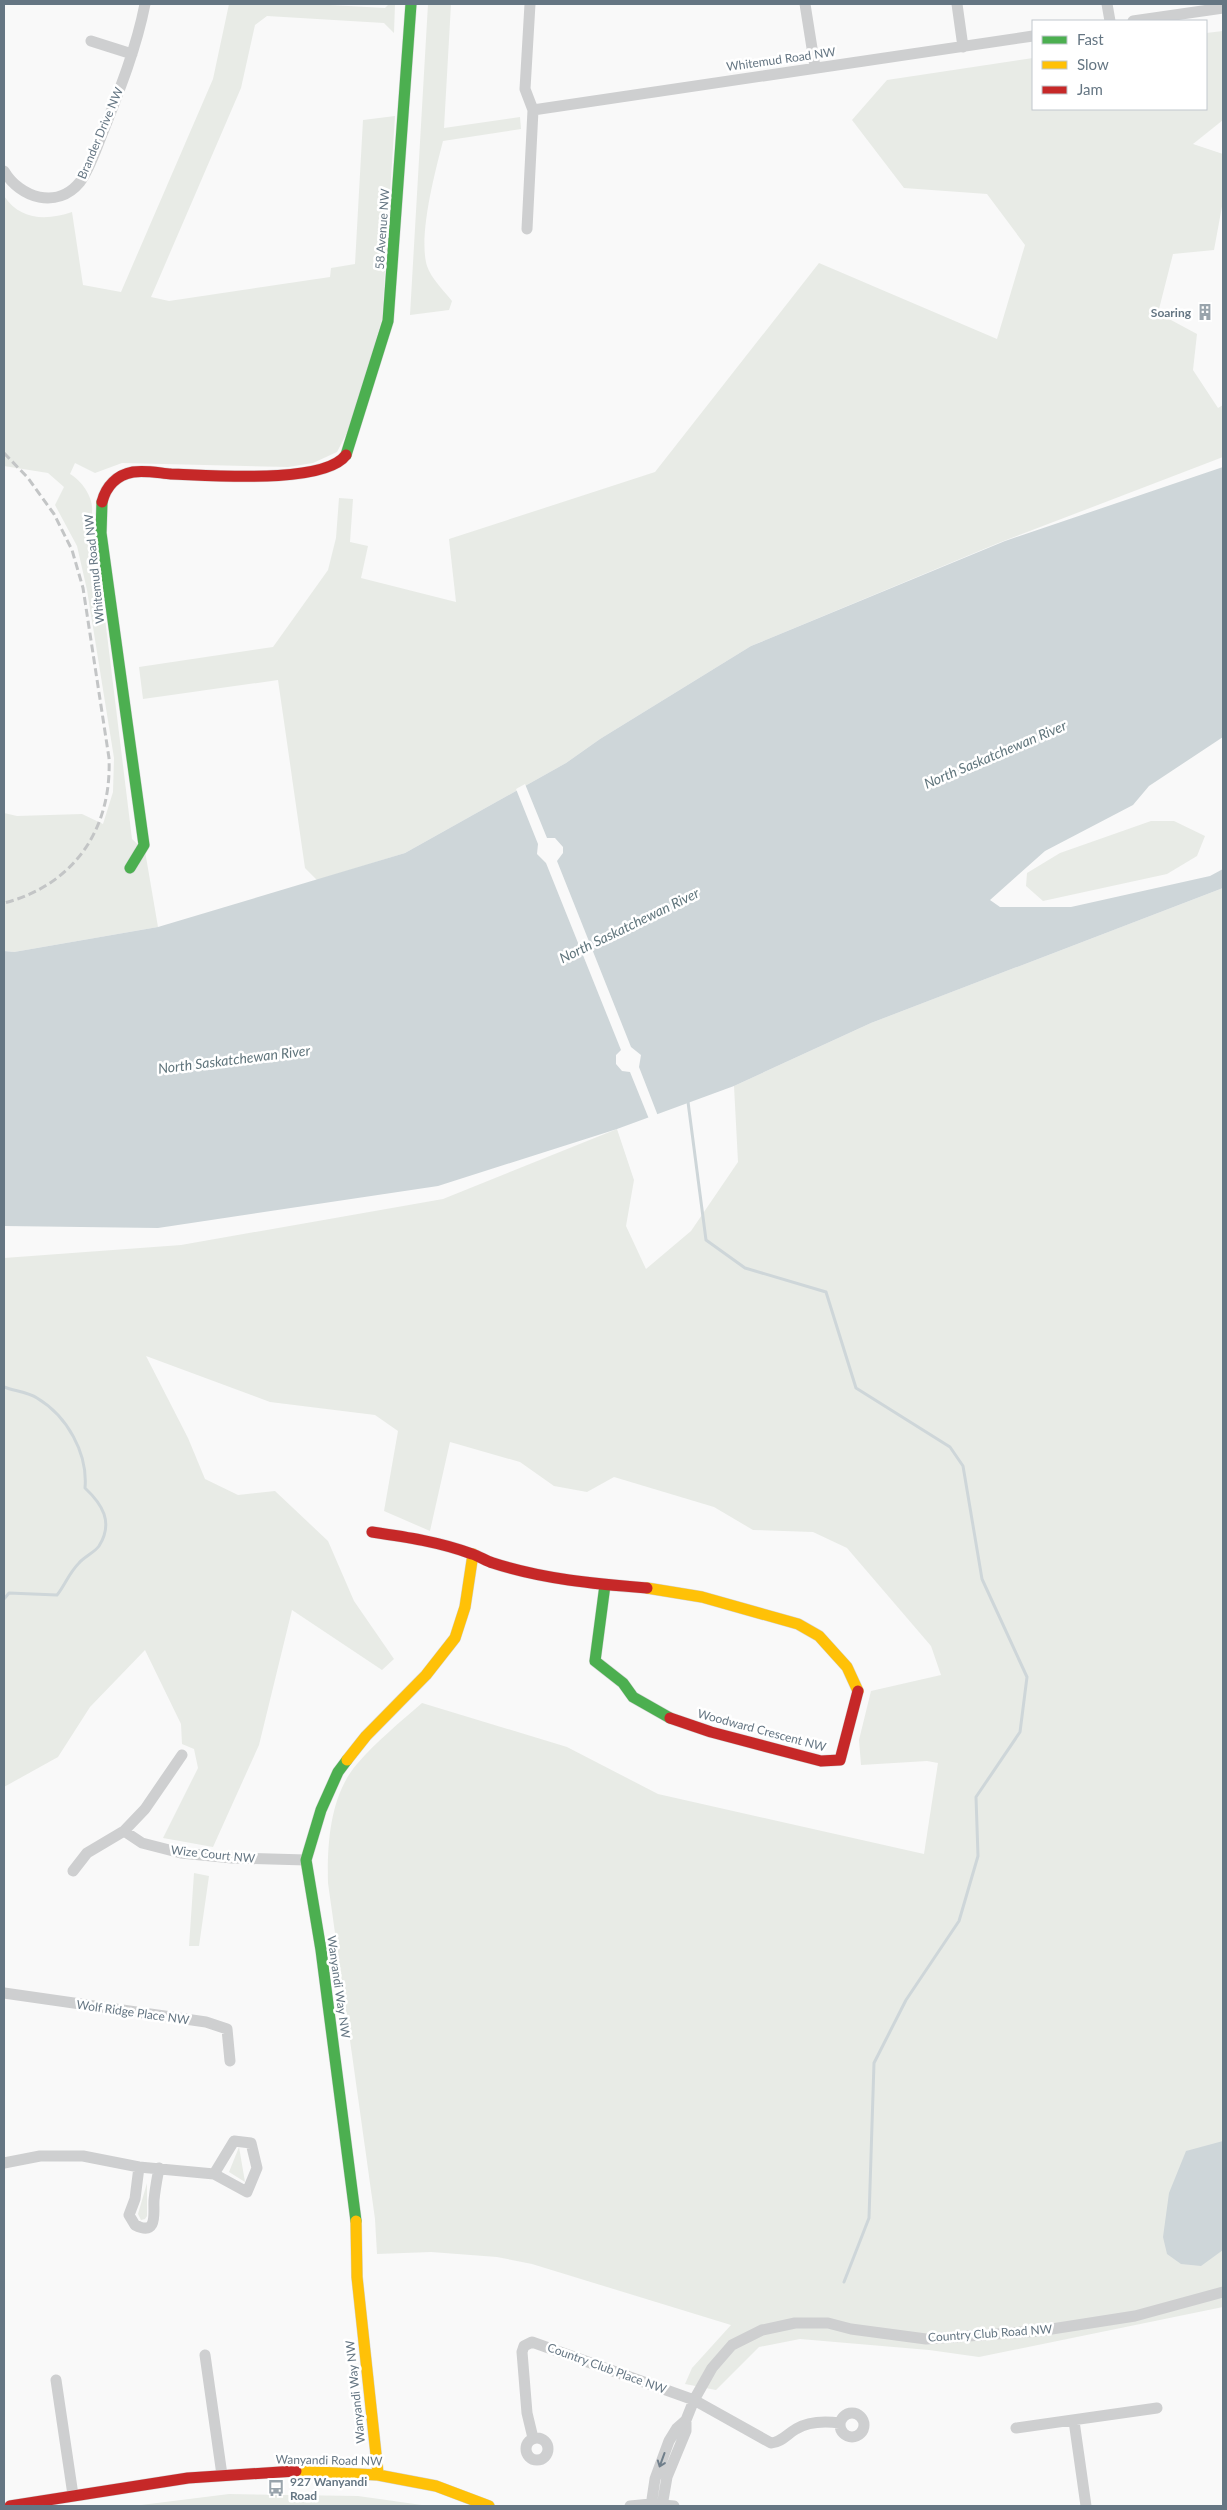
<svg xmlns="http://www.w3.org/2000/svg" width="1227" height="2510" font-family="Lato,sans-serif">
<rect width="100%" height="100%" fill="#f9f9f9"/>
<!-- green -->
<path fill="#e8ebe6" d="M 229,4 L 312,4 L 385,8 L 389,4 L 395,4 L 394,33 L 384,23 L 267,16 L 255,25 L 241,88 L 151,297 L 169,301 L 330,277 L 331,268 L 355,264 L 363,120 L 395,116 L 382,319 L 352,423 L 337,452 L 313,463 L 288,467 L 122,463 L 95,473 L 75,463 L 70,474 C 82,481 94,498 92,512 L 132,839 L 145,851 L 158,927 L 14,952 L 4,951 L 4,813 L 17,816 L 82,814 L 103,824 L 113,792 L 114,758 L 87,590 L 77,546 L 55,505 L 64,487 L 48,473 L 4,466 L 4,196 C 20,220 46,221 72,212 L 83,285 L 121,292 L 213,79 Z
M 428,4 L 451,4 L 444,128 L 520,117 L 521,129 L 443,141 C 435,172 418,236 427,266 C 431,278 444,291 452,301 L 449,310 L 410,315 Z
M 1223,31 L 1223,120 L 1193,144 L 1223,154 L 1223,201 L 1214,250 L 1173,254 L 1158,313 L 1197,334 L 1193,370 L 1218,408 L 1223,405 L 1223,457 L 996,544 L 751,646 L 600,739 L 566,763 L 405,853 L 317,880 L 305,868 L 278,680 L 143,699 L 139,667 L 273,647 L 328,570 L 336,538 L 339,498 L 353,499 L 350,542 L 368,546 L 361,578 L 456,602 L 449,539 L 655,472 L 819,263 L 997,339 L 1025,245 L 987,194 L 904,188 L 852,120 L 887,80 L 1033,58 L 1033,109 L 1206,109 L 1206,33 Z
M 1151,821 L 1174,821 L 1205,836 L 1197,856 L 1167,874 L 1043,901 L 1026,886 L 1027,873 L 1060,853 Z
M 1223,888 L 1223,2307 L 979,2357 L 929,2350 L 800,2339 L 759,2347 L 716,2390 L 685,2384 L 692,2368 L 731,2325 L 532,2264 L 497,2257 L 431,2252 L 377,2254 L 375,2219 L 328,1883 C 327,1844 330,1795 357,1764 C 376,1742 400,1722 422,1703 L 567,1747 L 658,1794 L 924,1854 L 938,1763 L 927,1761 L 861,1765 L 859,1740 L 871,1691 L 941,1675 L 931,1646 L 847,1548 L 813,1532 L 753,1530 L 714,1507 L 614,1477 L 587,1492 L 554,1486 L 520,1462 L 450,1442 L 430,1531 L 384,1511 L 398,1431 L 375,1415 L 270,1402 L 146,1356 L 188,1438 L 205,1479 L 238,1495 L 275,1491 L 328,1541 L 354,1601 L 394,1659 L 382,1670 L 292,1610 L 259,1745 L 213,1847 L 163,1838 L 198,1768 L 194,1749 L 182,1744 L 181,1724 L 145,1650 L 90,1707 L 58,1757 L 4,1787 L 4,1258 L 181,1245 L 443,1199 L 617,1129 L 634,1180 L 626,1226 L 646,1269 L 691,1231 L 738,1162 L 734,1086 L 871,1023 Z
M 194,1873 L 209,1876 L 199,1946 L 189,1946 Z
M 239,2147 L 245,2182 L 229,2172 Z
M 147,2183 L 147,2216 L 145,2219 L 141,2220 L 138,2214 Z
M 229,2494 L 358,2496 L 429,2506 L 133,2506 Z"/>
<!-- water -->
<path fill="#ced6d9" d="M 1223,467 L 1223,737 L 1149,786 L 1133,805 L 1045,851 L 990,900 L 1000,907 L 1071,907 L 1210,876 L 1223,869 L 1223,888 L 871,1023 L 734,1086 L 617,1129 L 438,1186 L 158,1228 L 4,1226 L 4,951 L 14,952 L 158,927 L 405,853 L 566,763 L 600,739 L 751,646 L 1005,541 Z
M 1223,2141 L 1223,2250 L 1201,2266 L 1181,2264 L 1167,2254 L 1163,2237 L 1169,2193 L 1186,2151 Z"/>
<!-- pier -->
<path fill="#f9f9f9" d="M 525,784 L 547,838 L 555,838 L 563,847 L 563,853 L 557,861 L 631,1047 L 641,1055 L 639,1067 L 658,1116 L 649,1119 L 630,1072 L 622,1071 L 616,1064 L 616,1055 L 621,1050 L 546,863 L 537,854 L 538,844 L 516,789 Z"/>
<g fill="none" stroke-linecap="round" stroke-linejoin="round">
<!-- stream -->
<path stroke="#ced6d9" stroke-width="3" d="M 688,1102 L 706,1240 L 745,1268 L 826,1292 L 856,1388 L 950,1447 L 963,1466 L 982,1579 L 1027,1677 L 1020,1732 L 976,1797 L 978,1856 L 959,1921 L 906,2000 L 874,2063 L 869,2218 L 844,2282
M 4,1387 C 14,1391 28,1392 37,1398 C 67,1416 88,1453 85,1488 C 102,1504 114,1522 99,1546 C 95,1552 84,1557 79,1563 C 69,1573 65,1585 57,1595 L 9,1593 L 4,1599"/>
<!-- fast casing -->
<g stroke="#d5d6d7" stroke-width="12">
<path id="fast" d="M 346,455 L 388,321 L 411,4
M 102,502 L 101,533 L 144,845 L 130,868
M 605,1585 L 595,1661 L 623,1683 L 633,1697 L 670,1718
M 347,1760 L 338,1772 L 321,1810 L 306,1860 L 321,1950 L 356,2221"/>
</g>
<!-- slow casing -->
<g stroke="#d5d6d7" stroke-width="12">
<path id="slow" d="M 647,1588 L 702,1597 L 798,1624 L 819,1636 L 847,1667 L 858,1691
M 347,1760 L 366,1736 L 426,1675 L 455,1638 L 465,1607 L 473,1554
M 356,2221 L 357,2277 L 378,2473
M 296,2471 L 378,2475 L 436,2486 L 489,2506"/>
</g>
<!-- jam casing -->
<g stroke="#d5d6d7" stroke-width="12">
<path id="jam" d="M 102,502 C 106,486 117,475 133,472 C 145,470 159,473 171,474 C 208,475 324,485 346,455
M 372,1532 C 406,1537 440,1542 472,1554 C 479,1556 486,1561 493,1563 C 542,1579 595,1584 647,1588
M 670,1718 L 711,1732 L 821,1761 L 840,1760 L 858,1691
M 10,2506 L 188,2478 L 296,2471"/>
</g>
<!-- street -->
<path stroke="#cecfd0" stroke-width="11" d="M 805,4 L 815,67
M 957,4 L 963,47
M 1107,4 L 1110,21
M 1133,21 L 1223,8
M 91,41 L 132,54
M 533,110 L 1033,36
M 4,171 C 20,198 57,210 80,182 C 89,170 95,152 101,137 C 118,94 136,50 145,4
M 527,229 L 533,110 L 525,89 L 530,4
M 124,1831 L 142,1843 L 181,1853 L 232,1858 L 306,1860
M 73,1871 L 87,1853 L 124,1831 L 145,1809 L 182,1755
M 4,1993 L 206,2022 L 227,2029 L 230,2061
M 4,2163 L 40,2156 L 83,2156 L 139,2167 L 214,2174 L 247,2192 L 257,2168 L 251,2143 L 234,2141 L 214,2174
M 139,2167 L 135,2199 L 129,2215 L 135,2225 C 159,2237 153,2211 154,2200 C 155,2189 157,2179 159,2168
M 205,2355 L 222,2475
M 56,2380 L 73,2495
M840 2425a12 12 0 1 1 24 0a12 12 0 1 1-24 0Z
M 1074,2421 L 1086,2506
M 1016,2428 L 1157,2408
M526 2449a11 11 0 1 1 22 0a11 11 0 1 1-22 0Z
M 533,2438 L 527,2413 L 522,2352 L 524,2346 L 532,2342 L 694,2400 L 771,2443 C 782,2442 787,2434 796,2429 C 809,2421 825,2421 840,2423
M 630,2506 L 651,2504 L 674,2506
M 651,2506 L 655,2479 L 669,2441 L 677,2428 L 686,2420 L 694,2400 L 712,2368 L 732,2345 L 762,2330 L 795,2323 L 828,2323 L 851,2329 L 926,2339 L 1039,2331 L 1135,2316 L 1223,2292
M 662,2506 L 667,2477 L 686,2431 L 686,2420"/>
<!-- fast -->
<use href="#fast" stroke="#4caf50" stroke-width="11"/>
<!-- slow -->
<use href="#slow" stroke="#ffc107" stroke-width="11"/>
<!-- jam -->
<use href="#jam" stroke="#c62828" stroke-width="11"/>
<!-- rail -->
<path stroke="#c3c5c6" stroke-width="3" stroke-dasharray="8 4" stroke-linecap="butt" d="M 4,453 L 28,478 L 54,514 L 72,550 L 83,588 L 109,758 C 112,829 74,885 4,903"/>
</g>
<!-- one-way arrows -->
<defs><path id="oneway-shaft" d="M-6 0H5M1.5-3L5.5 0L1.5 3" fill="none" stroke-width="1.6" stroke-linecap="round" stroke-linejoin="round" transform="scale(1.25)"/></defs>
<use stroke="#707f8b" href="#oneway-shaft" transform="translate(662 2460) rotate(110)"/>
<!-- icons -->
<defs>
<g id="building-bare" transform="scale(1.35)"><path d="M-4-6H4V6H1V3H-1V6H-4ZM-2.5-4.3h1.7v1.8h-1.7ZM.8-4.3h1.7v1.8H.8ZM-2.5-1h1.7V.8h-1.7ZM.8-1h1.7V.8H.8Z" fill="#99a4ac" stroke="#fff" stroke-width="2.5" paint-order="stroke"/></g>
<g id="bus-bare" transform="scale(1.35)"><path d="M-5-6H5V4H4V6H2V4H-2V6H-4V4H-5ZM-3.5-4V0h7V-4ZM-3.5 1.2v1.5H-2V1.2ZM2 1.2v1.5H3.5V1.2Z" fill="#99a4ac" stroke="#fff" stroke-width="2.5" paint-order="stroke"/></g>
</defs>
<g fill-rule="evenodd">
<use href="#building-bare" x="1205" y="312"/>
<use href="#bus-bare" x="276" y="2488"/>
</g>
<g text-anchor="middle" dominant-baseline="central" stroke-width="5" stroke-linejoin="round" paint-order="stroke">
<!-- street labels -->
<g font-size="12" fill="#657683" stroke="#fff">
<text transform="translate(781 59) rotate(-8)">Whitemud Road NW</text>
<text transform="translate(100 133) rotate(-67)">Brander Drive NW</text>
<text transform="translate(382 229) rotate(-86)">58 Avenue NW</text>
<text transform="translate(94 569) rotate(-96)">Whitemud Road NW</text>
<text transform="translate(762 1730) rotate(15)">Woodward Crescent NW</text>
<text transform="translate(213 1854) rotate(6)">Wize Court NW</text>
<text transform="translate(339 1987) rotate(82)">Wanyandi Way NW</text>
<text transform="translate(133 2012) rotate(8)">Wolf Ridge Place NW</text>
<text transform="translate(990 2333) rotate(-4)">Country Club Road NW</text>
<text transform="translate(607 2368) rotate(20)">Country Club Place NW</text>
<text transform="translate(355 2392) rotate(-96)">Wanyandi Way NW</text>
<text transform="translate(329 2460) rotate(1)">Wanyandi Road NW</text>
</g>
<!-- poi labels -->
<g font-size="12" font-weight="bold" fill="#657683" stroke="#fff" text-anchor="end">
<text x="1191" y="312">Soaring</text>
<text x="290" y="2481" text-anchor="start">927 Wanyandi<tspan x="290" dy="14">Road</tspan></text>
</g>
<!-- water labels -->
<g font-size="14" font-style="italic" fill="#60757c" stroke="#fff">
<text transform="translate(995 754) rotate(-23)">North Saskatchewan River</text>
<text transform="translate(629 925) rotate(-26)">North Saskatchewan River</text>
<text transform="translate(234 1059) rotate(-7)">North Saskatchewan River</text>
</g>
</g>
<!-- border -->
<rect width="1227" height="2510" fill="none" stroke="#657683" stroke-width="10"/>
<!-- legend -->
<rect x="1032" y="20" width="175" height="90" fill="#ffffff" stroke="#c1c8cd"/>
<rect x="1042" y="36" width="25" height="8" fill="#4caf50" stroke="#c1c8cd"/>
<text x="1077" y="45" font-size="15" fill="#657683">Fast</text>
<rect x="1042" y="61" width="25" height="8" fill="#ffc107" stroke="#c1c8cd"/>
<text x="1077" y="70" font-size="15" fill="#657683">Slow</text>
<rect x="1042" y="86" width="25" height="8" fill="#c62828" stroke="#c1c8cd"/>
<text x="1077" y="95" font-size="15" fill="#657683">Jam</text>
</svg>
